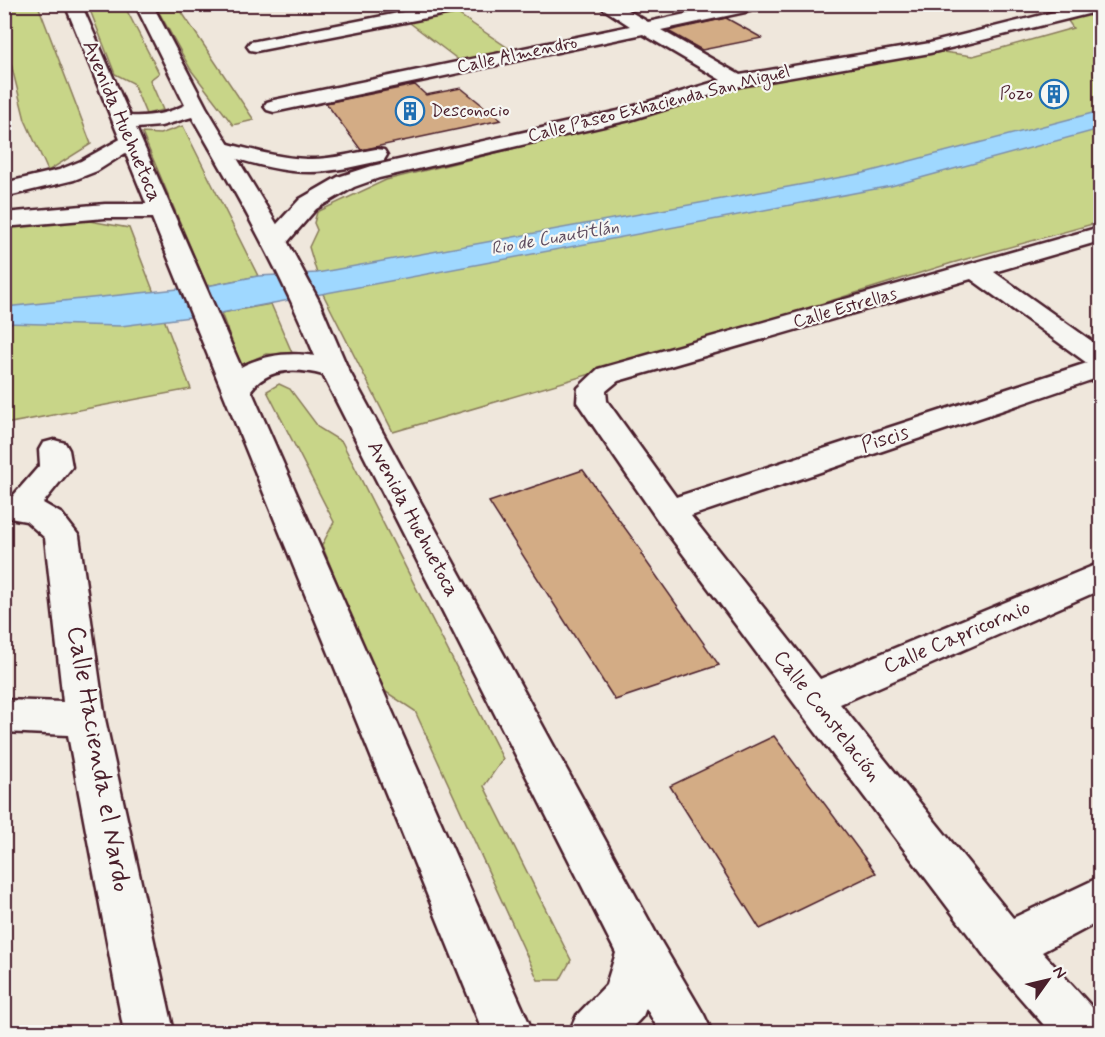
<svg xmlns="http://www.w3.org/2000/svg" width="1105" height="1037" font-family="Mynerve,sans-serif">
<rect width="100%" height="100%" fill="#efe7dc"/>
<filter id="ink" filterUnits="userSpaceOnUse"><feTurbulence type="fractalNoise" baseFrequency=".0167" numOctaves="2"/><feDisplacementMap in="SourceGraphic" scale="12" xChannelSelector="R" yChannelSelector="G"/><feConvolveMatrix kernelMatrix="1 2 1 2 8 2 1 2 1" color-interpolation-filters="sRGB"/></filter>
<g filter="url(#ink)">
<!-- green -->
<path fill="#c8d588" stroke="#897a5a" stroke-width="1.5" d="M 4,5 L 38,5 L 91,144 L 48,171 L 25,120 L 5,40 Z
M 88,5 L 124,5 L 159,73 L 150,80 L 163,110 L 146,114 L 133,83 L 115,74 Z
M 155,5 L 177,5 L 254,120 L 233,125 L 191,70 Z
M 452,10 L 514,52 L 464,64 L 406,20 Z
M 1100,10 L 1100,222 L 952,263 L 676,349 L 393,432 L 323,294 L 309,247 L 317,230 L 314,223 L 317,212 L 386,180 L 512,149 L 764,80 L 935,51 L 973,56 L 1073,28 L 1068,21 Z
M 183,126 L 258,276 L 207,286 L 142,133 L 160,134 Z
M 84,220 L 129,228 L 191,389 L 5,424 L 5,227 Z
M 271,304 L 293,355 L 266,354 L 241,365 L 221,313 Z
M 279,384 L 290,389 L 319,428 L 342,442 L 503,759 L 484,786 L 571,960 L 560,980 L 538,980 L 415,711 L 380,688 L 322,545 L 334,522 L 267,391 Z"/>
<!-- water -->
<path fill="#9fd8ff" stroke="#7d8eaa" stroke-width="1.5" d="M 1100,111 L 1100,129 L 891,186 L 221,313 L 121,326 L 5,323 L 5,307 L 207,286 L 258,276 L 317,273 L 864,173 Z"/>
<!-- building -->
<path fill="#d3ac85" stroke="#4a1f2b" stroke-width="1.5" d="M 726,18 L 762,38 L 702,50 L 668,31 Z
M 415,85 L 426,95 L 461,88 L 501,120 L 361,150 L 326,103 Z
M 583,470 L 643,553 L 641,554 L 719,665 L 615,700 L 489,502 Z
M 774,736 L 876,873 L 760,929 L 670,786 Z"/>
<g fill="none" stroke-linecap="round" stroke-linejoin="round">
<!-- minor casing -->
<g stroke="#4a1f2b" stroke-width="5">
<path id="minor" d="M 444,4 L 480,4 L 472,9 L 256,51 L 250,50 L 247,46 L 250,42 L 256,41 Z
M 596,4 L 617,4 L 648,22 L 733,4 L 767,4 L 759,9 L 661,30 L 740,75 L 930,43 L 1086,4 L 1100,4 L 1100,11 L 930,53 L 740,86 L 630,120 L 379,178 L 354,187 L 316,209 L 284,246 L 275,248 L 266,246 L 263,241 L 266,236 L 300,199 L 338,177 L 372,166 L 618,111 L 721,80 L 643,34 L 274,112 L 267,110 L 264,106 L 267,102 L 274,100 L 630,26 Z
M 131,135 L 138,137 L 141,141 L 138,145 L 97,171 L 74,180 L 4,197 L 4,183 L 59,170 L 81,161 L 124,137 Z
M 221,142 C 249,149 278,158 307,159 C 330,160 353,153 376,149 L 384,150 L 387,155 L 384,160 C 360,165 334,172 310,172 C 277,172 245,161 214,152 L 210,148 L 214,144 Z
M 105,204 L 159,204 L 167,206 L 171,211 L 167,216 L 159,218 L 105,218 L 4,227 L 4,213 Z
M 1100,227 L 1100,241 L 994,272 L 1100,347 L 1100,377 L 691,516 L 820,679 L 1100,563 L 1100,590 L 840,704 L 1013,918 L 1100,877 L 1100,921 L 1042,952 L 1099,1015 L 1100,1032 L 1050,1032 L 989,962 L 799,710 L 657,519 L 577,402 L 578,388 L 598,369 ZM 971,279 L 1087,363 L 676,497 L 607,401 L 606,391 L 618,381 Z
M 54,440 L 65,443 L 69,450 L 72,467 L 43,503 L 62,514 L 79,536 L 105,719 L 174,1032 L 124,1032 L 68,735 L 4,732 L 4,700 L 63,702 L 45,538 L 26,521 L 4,517 L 4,495 L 13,496 L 40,465 L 39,450 L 43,443 Z"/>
</g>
<!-- secondary casing -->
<g stroke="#4a1f2b" stroke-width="5">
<path id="secondary" d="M 65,4 L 81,4 L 130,116 C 150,117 167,114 185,105 L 135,4 L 152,4 L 206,107 L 287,241 L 319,301 L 348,369 L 657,935 L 704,1015 L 712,1032 L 660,1032 L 646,1008 L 643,1016 L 628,1032 L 569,1032 L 577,1015 L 606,985 L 616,953 L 323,375 C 297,368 269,367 251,390 L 533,1032 L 483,1032 ZM 192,117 C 237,195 281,272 315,356 C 289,352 264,355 241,367 L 136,128 L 161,126 Z"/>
</g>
<!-- minor -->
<use href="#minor" fill="#f6f6f2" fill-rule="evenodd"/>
<!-- secondary -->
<use href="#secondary" fill="#f6f6f2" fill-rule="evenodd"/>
</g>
</g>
<!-- icons -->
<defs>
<g id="building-ring" transform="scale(1.5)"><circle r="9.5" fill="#f6f6f2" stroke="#1f6fb2" stroke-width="1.5"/><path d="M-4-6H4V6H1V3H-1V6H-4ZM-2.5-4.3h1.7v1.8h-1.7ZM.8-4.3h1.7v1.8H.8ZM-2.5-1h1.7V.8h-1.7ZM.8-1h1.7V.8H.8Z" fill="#1f6fb2"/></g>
</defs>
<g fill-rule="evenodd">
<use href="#building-ring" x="1054" y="94"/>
<use href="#building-ring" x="410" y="111"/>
</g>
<g text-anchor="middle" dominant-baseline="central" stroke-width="4.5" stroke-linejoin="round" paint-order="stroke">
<!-- far-street labels -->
<g font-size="18" fill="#4a1f2b" stroke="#f6f6f2">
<text transform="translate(517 55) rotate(-12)">Calle Almendro</text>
<text transform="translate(659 104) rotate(-14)">Calle Paseo Exhacienda San Miguel</text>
<text transform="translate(845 308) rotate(-16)">Calle Estrellas</text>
</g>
<!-- far-poi labels -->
<g font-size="18" fill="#4a1f2b" stroke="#f6f6f2" text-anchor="end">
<text x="1033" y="94">Pozo</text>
<text x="431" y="111" text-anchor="start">Desconocio</text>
</g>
<!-- far-water labels -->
<g font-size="18" font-style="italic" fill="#5f4d60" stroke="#f6f6f2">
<text transform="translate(555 238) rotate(-10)">Rio de Cuautitlán</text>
</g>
<!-- street labels -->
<g font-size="21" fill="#4a1f2b" stroke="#f6f6f2">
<text transform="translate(122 121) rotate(67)">Avenida Huehuetoca</text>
<text transform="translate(885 439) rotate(-18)">Piscis</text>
<text transform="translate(413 519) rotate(62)">Avenida Huehuetoca</text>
<text transform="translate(957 637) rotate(-23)">Calle Capricornio</text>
<text transform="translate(827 716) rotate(52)">Calle Constelación</text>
</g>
<!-- near-street labels -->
<g font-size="26" fill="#4a1f2b" stroke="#f6f6f2">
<text transform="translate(98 759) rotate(80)">Calle Hacienda el Nardo</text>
</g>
</g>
<!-- margin -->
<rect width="1105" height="1037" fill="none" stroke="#f6f6f2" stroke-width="24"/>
<rect x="12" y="12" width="1081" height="1013" fill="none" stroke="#4a1f2b" stroke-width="2" filter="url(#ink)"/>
<!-- north arrow -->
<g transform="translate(1048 980) rotate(56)" stroke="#f6f6f2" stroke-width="4.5" paint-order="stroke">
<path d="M0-4.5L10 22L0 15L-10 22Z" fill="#4a1f2b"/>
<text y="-9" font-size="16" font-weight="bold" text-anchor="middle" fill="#4a1f2b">N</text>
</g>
</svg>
